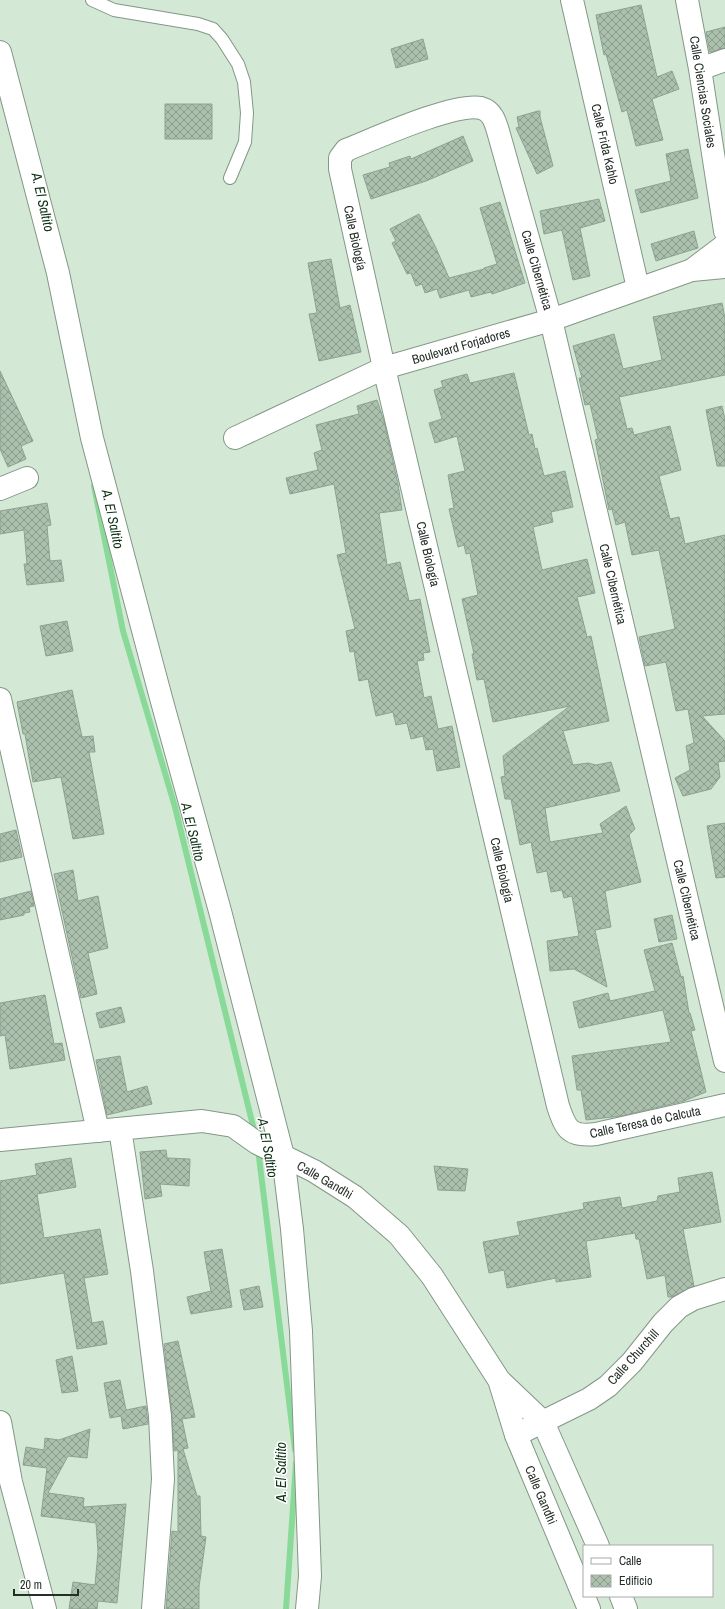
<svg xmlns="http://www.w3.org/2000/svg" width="725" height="1609" font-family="'Archivo Narrow',sans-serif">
<defs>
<pattern id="building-cross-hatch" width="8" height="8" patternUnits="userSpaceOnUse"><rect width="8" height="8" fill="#abc0ad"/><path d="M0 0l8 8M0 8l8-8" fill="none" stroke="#8b9c8d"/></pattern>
</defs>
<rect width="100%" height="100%" fill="#d3e9d6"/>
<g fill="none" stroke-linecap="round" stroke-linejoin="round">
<!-- stream -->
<path stroke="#89da98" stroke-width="6" d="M 94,486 L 123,631 L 175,807 L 255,1134
M 258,1149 L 295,1450
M 286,1609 L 296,1463"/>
</g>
<!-- building -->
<path fill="url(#building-cross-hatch)" stroke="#8ea291" d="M 641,5 L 657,77 L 672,71 L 679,89 L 652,99 L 663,140 L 636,146 L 627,110 L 622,112 L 606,54 L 604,55 L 596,15 Z
M 725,27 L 725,48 L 710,52 L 706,32 Z
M 423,39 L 428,59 L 396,68 L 391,49 Z
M 165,104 L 212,104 L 212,139 L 165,139 Z
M 538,111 L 540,111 L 540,117 L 553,166 L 537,174 L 516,128 L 519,127 L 517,117 Z
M 463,136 L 473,161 L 426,181 L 371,199 L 363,175 L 390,167 L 389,163 L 410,156 L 411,159 Z
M 688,149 L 698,198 L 641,213 L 635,190 L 671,181 L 666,154 Z
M 599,199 L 605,221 L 580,228 L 590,276 L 573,280 L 562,230 L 544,234 L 540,211 Z
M 500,202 L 525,283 L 492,294 L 491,292 L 471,297 L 469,290 L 440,298 L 437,289 L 425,293 L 422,284 L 416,286 L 411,273 L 407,274 L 392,243 L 396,241 L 390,229 L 419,214 L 436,248 L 449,278 L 484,269 L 484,268 L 497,264 L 480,208 Z
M 694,231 L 698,248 L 656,261 L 651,244 Z
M 331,259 L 340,308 L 350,305 L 361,352 L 319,361 L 309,314 L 317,313 L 308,263 Z
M 722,303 L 725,318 L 725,375 L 619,397 L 627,429 L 632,428 L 634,435 L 670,426 L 681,470 L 659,476 L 670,519 L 679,517 L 685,544 L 725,535 L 725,714 L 702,716 L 725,741 L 725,761 L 718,762 L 720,777 L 711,789 L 683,796 L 675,778 L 690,770 L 686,746 L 694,743 L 688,709 L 676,711 L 666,662 L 645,666 L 639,637 L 675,629 L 659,550 L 632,555 L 625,522 L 616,525 L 612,509 L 609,510 L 595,440 L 598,439 L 590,404 L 585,405 L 579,378 L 582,378 L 573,346 L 614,334 L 623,369 L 662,360 L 653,317 Z
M 0,371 L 33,441 L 21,446 L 26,459 L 8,467 L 0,449 Z
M 514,373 L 529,435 L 532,434 L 535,449 L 537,448 L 544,476 L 565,471 L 573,507 L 551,512 L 553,522 L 533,527 L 542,570 L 587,559 L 595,593 L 577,597 L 587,637 L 591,636 L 609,721 L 563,731 L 573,765 L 588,763 L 596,765 L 611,762 L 620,791 L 545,808 L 550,842 L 603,833 L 600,824 L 626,806 L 635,829 L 629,835 L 641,882 L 605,891 L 611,927 L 595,930 L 607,987 L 574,969 L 550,971 L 547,941 L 579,936 L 572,896 L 564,898 L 562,890 L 551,892 L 547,871 L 537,873 L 531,842 L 520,845 L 511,799 L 505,799 L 501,777 L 505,776 L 503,756 L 570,706 L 493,722 L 484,679 L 477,680 L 472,654 L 474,654 L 462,599 L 478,595 L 470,553 L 466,554 L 464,545 L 458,547 L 449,509 L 454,508 L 448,475 L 465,471 L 457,436 L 435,443 L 429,423 L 442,419 L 434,390 L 443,387 L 441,381 L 467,374 L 470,383 Z
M 377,400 L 384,421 L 398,484 L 402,510 L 379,513 L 387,565 L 400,562 L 409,601 L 420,599 L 430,652 L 423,653 L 424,660 L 417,661 L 424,698 L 431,696 L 438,729 L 452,726 L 460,767 L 437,771 L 433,749 L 426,750 L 423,736 L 411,739 L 407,723 L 396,725 L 393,712 L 376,716 L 368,679 L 359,681 L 354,651 L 350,652 L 346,631 L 355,629 L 337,555 L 346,553 L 334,484 L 290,494 L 286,478 L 318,470 L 314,453 L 322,450 L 316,425 L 359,414 L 357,406 Z
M 722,406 L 725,419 L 725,466 L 717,466 L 706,410 Z
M 47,503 L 51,525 L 47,526 L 50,561 L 61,560 L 64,581 L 27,585 L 24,564 L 27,564 L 24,530 L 0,534 L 0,511 Z
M 67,621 L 73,651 L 46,656 L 40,626 Z
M 72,690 L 82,737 L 93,736 L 95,752 L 89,752 L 104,834 L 73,839 L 61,777 L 33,782 L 25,734 L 23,734 L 17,702 Z
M 725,823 L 725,877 L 716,878 L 707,826 Z
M 16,830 L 22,857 L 0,862 L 0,834 Z
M 73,870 L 78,901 L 98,896 L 108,948 L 88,953 L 97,994 L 81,998 L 54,874 Z
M 31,891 L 34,906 L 29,907 L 30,912 L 24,913 L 24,915 L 0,920 L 0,899 Z
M 672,915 L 677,939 L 659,942 L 654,919 Z
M 672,943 L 681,977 L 683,976 L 689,1013 L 690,1013 L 695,1030 L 691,1031 L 706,1092 L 684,1101 L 621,1116 L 586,1120 L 581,1090 L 577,1090 L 572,1056 L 671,1042 L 663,1010 L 579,1028 L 573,1002 L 608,993 L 610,1001 L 655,991 L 644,950 Z
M 45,995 L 54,1044 L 62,1043 L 65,1060 L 10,1069 L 5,1035 L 0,1036 L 0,1003 Z
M 121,1007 L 125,1022 L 100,1028 L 96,1013 Z
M 120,1056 L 127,1092 L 147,1086 L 152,1104 L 107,1115 L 96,1060 Z
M 166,1150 L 167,1158 L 190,1159 L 189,1186 L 160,1184 L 162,1196 L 145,1199 L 140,1152 Z
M 71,1158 L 76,1187 L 37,1194 L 44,1238 L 100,1229 L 108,1274 L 84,1278 L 92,1323 L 103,1321 L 107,1344 L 77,1349 L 64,1273 L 0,1284 L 0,1181 L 37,1175 L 35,1164 Z
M 434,1166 L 468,1169 L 465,1191 L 438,1190 Z
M 712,1172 L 721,1222 L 683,1229 L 694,1286 L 672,1297 L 668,1297 L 665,1275 L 647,1279 L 639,1239 L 636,1239 L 635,1233 L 586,1241 L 591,1277 L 556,1282 L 556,1278 L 507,1288 L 504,1270 L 489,1273 L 483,1242 L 520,1235 L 517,1222 L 584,1209 L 583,1203 L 620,1197 L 622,1208 L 657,1201 L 658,1196 L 680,1192 L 678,1178 Z
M 222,1249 L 232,1307 L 191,1314 L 187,1297 L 211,1291 L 204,1252 Z
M 259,1286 L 263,1307 L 244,1310 L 240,1290 Z
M 178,1341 L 195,1417 L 182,1419 L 188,1448 L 183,1449 L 197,1496 L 200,1496 L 201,1536 L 206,1537 L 199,1587 L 199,1609 L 166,1609 L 172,1531 L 178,1532 L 178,1450 L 174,1451 L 172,1415 L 164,1344 Z
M 72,1356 L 78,1391 L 62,1393 L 56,1360 Z
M 120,1380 L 126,1410 L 146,1406 L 148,1424 L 123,1429 L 121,1416 L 110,1418 L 104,1383 Z
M 90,1429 L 87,1458 L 68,1456 L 48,1493 L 84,1498 L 83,1507 L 126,1504 L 117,1603 L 98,1601 L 97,1609 L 69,1609 L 73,1582 L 95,1585 L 98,1552 L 96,1523 L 41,1516 L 47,1468 L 23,1465 L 26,1447 L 44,1450 L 45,1438 L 59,1440 Z"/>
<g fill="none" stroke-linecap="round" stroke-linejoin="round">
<!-- service casing -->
<g stroke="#839786" stroke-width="14">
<path id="service" d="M 92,0 L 114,10 L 198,24 L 213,29 L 222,39 L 238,64 L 244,82 L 247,113 L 245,142 L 230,178"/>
</g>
<!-- minor casing -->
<g stroke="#839786" stroke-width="24">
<path id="minor" d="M 572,0 L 638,288
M 687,0 L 700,69 L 725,231
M 0,52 L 58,273 L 92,438 L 161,698 L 220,911 L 283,1156 L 292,1229 L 301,1331 L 310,1576 L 307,1609
M 700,69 L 725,60
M 235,438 L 384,368 L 551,320 L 692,270
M 0,489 L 27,478
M 0,699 L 98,1131
M 725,1061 L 551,320 L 498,131 C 495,121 492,111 481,108 C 455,102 374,139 346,150 L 340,158 L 340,169 L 384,368 L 558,1106 C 566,1130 570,1137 596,1134 L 725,1105
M 120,1129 L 142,1271 L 160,1416 L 163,1479 L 153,1609
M 0,1422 L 11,1482 L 45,1609
M 516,1435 L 589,1399 L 608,1386 L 632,1362 L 663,1323 L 679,1307 L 693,1299 L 725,1289"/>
</g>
<!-- tertiary casing -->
<g stroke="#839786" stroke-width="24">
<path id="tertiary" d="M 692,270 L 725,245
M 692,270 L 725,267"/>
</g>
<!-- secondary casing -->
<g stroke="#839786" stroke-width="24">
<path id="secondary" d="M 0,1140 L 202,1121 L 233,1126 L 257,1143 L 314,1171 L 355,1197 L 399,1235 L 432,1276 L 499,1380 L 543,1422 L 598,1546
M 500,1383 L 516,1435 L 589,1609
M 621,1596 L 626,1609"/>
</g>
<!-- service -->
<use href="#service" stroke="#fff" stroke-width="12"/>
<!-- minor -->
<use href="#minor" stroke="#fff" stroke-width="22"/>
<!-- tertiary -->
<use href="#tertiary" stroke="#fff" stroke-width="22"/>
<!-- secondary -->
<use href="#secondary" stroke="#fff" stroke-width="22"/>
</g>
<g text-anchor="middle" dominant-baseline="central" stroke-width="3" stroke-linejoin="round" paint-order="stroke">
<!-- street labels -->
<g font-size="13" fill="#252e27" stroke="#fff">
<text transform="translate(703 92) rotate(81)">Calle Ciencias Sociales</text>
<text transform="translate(605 144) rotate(77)">Calle Frida Kahlo</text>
<text transform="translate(355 238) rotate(78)">Calle Biología</text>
<text transform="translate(537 270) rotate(74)">Calle Cibernética</text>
<text transform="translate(461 346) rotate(-16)">Boulevard Forjadores</text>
<text transform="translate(428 554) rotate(77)">Calle Biología</text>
<text transform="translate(613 584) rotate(77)">Calle Cibernética</text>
<text transform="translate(502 870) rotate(77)">Calle Biología</text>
<text transform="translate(687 900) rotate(77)">Calle Cibernética</text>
<text transform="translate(645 1122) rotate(-12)">Calle Teresa de Calcuta</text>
<text transform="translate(325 1180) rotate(30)">Calle Gandhi</text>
<text transform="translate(633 1357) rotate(-48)">Calle Churchill</text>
<text transform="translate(541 1495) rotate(67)">Calle Gandhi</text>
</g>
<!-- water labels -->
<g font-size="14" font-style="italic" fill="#103218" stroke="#fff">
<text transform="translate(43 202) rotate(77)">A. El Saltito</text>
<text transform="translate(113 519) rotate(78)">A. El Saltito</text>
<text transform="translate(193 832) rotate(76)">A. El Saltito</text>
<text transform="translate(268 1148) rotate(80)">A. El Saltito</text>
<text transform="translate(281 1472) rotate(-90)">A. El Saltito</text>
</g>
</g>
<!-- legend -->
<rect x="583" y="1545" width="130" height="52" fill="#ffffff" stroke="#a8aba9"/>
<rect x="591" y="1558" width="20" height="6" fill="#ffffff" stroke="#a8aba9"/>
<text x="619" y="1565" font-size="12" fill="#252e27">Calle</text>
<rect x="591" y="1575" width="20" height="12" fill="url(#building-cross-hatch)" stroke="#a8aba9"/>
<text x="619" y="1585" font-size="12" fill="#252e27">Edificio</text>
<!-- scale -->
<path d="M14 1589v6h64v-6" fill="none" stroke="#252e27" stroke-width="2"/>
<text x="20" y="1589" font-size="12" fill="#252e27" stroke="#ffffff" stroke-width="3" paint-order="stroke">20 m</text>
</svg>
